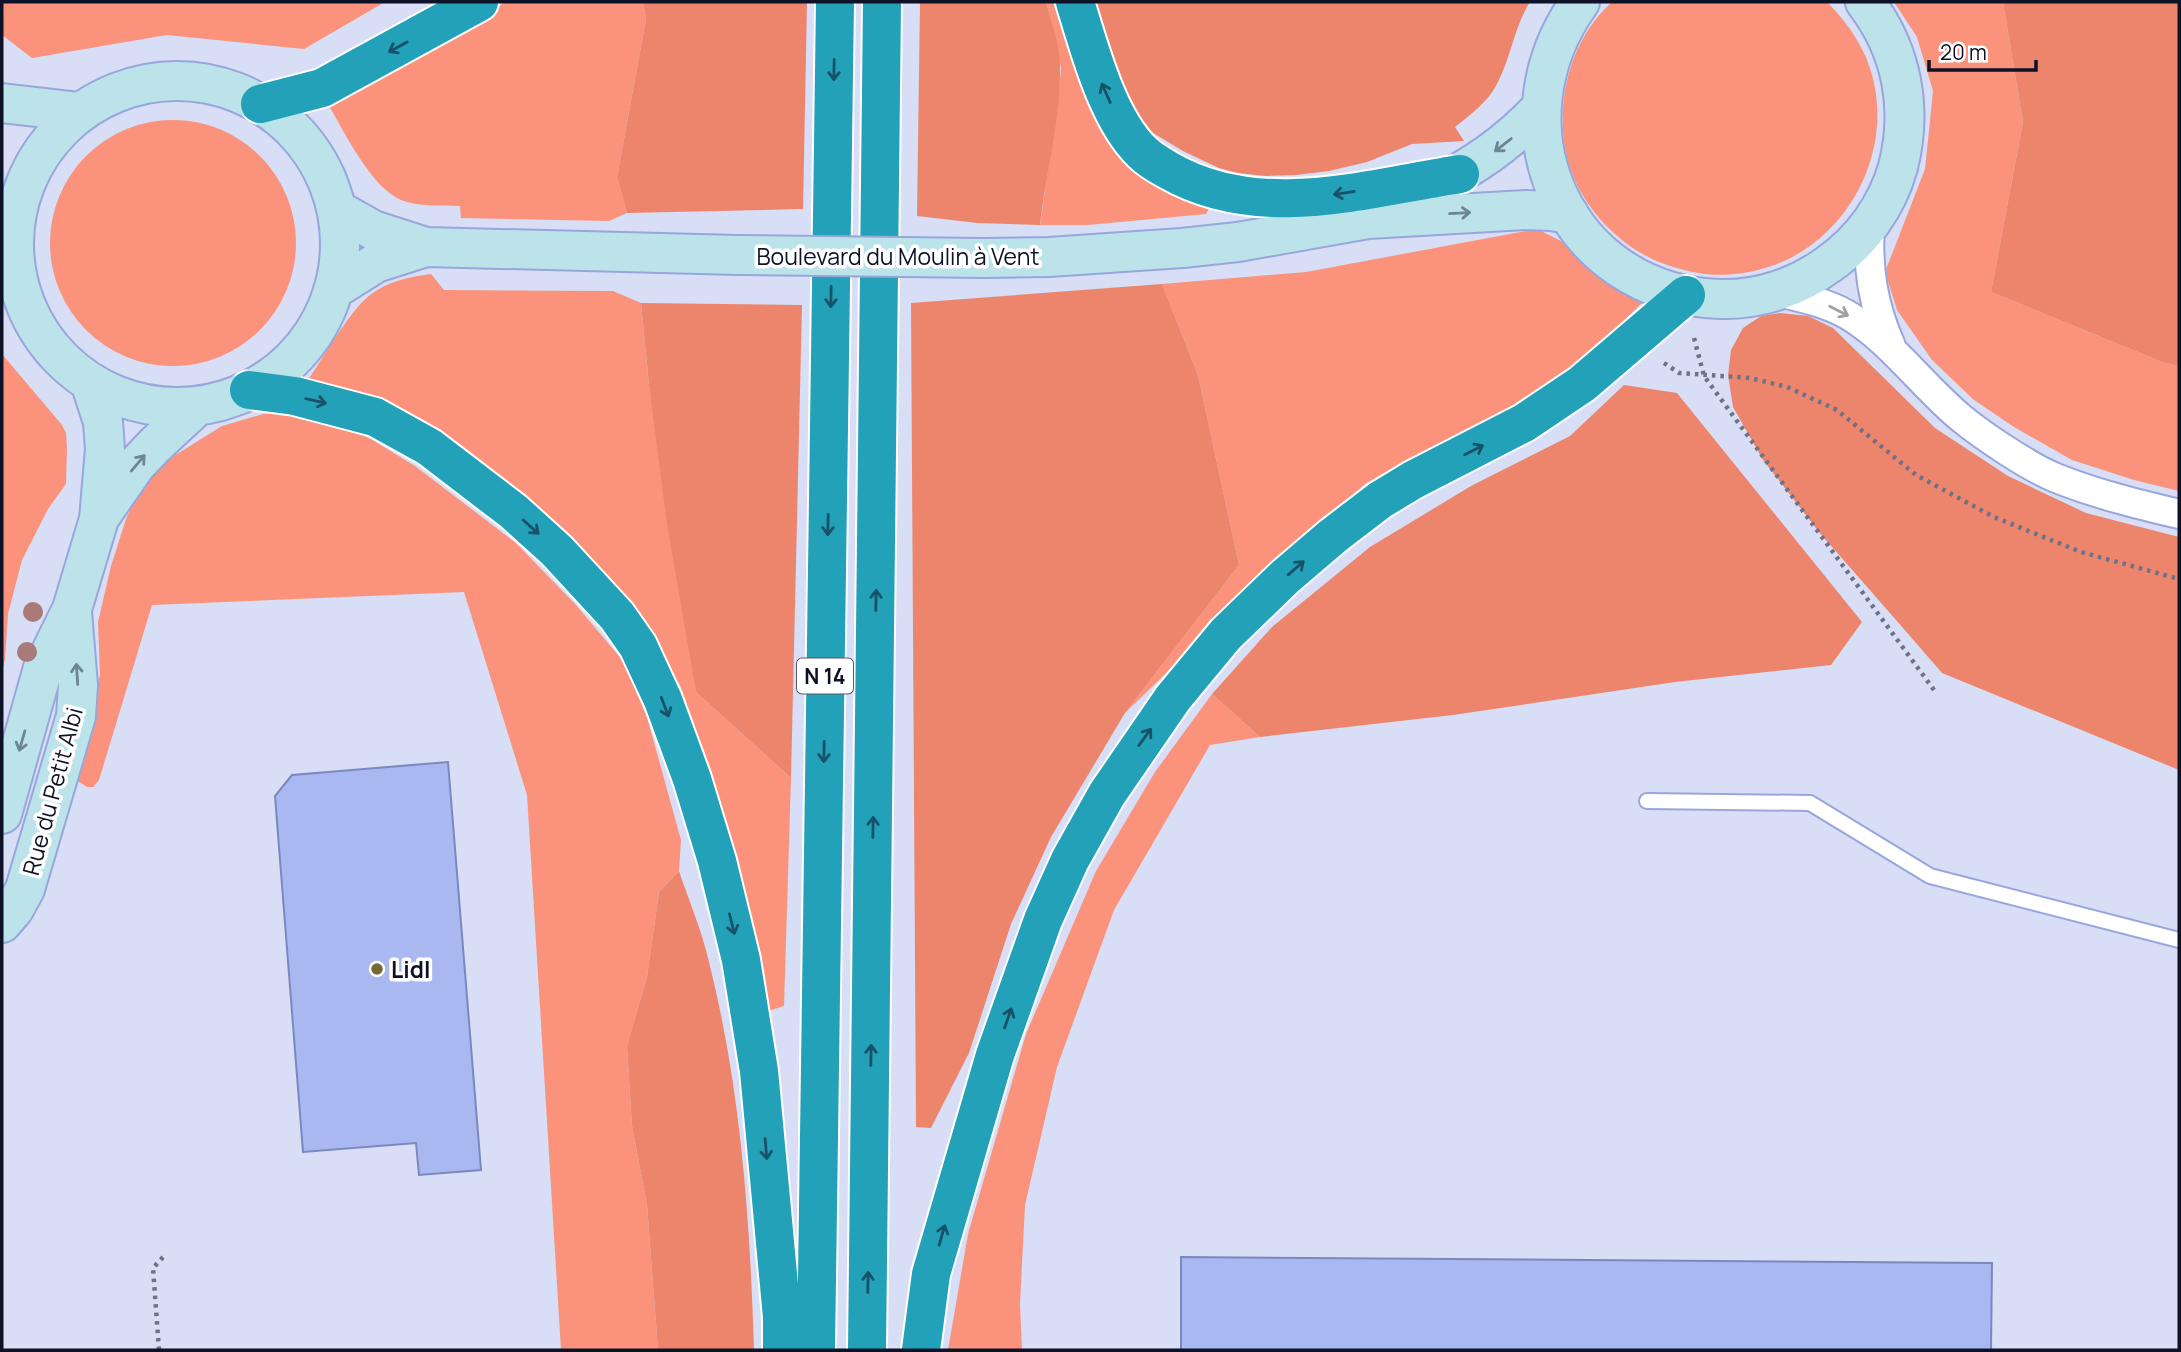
<svg xmlns="http://www.w3.org/2000/svg" width="2181" height="1352" font-family="Manrope,sans-serif">
<rect width="100%" height="100%" fill="#d7def5"/>
<!-- green -->
<path fill="#fb937c" d="M 2,2 L 385,2 L 304,49 L 167,35 L 32,58 L 2,35 Z
M 506,2 L 643,2 L 646,19 L 617,177 L 627,213 L 609,221 L 461,218 L 460,206 C 440,205 419,207 401,200 C 371,187 345,133 329,106 Z
M 1046,2 L 1053,2 L 1080,82 L 1096,120 L 1131,162 L 1210,207 L 1206,214 L 1088,225 L 1040,225 L 1057,109 L 1061,68 L 1053,26 Z
M 1612,2 L 1827,2 C 1842,17 1855,34 1864,53 C 1901,133 1858,232 1777,264 C 1750,274 1721,278 1693,272 C 1663,266 1636,254 1614,233 C 1588,210 1568,176 1564,142 C 1558,91 1573,37 1612,2 Z
M 1894,2 L 2003,2 L 2023,122 L 1991,292 L 2162,362 L 2179,366 L 2179,491 L 2134,480 L 2072,460 L 2014,427 L 1974,400 L 1932,360 L 1897,310 L 1885,272 L 1925,169 L 1933,91 L 1917,37 Z
M50 243a123 123 0 1 1 246 0a123 123 0 1 1-246 0Z
M 1537,229 L 1561,241 L 1607,281 L 1643,302 L 1575,368 L 1515,409 L 1465,435 L 1419,454 L 1365,484 L 1309,535 L 1125,713 L 1239,565 L 1198,375 L 1162,284 L 1306,272 Z
M 431,274 L 444,290 L 613,291 L 641,303 L 649,385 L 696,692 L 791,778 L 784,1006 L 765,1012 L 743,901 L 719,799 L 680,685 L 643,631 L 308,380 C 323,358 350,310 370,295 C 388,281 409,277 431,274 Z
M 2,354 L 62,425 L 66,433 L 67,448 L 66,484 L 48,509 L 22,560 L 8,614 L 5,660 L 2,672 Z
M 296,410 L 320,416 L 371,439 L 415,466 L 516,543 L 576,605 L 624,662 L 647,717 L 681,840 L 679,871 L 659,892 L 647,977 L 627,1046 L 632,1126 L 647,1205 L 658,1350 L 561,1350 L 527,795 L 464,592 L 152,605 L 99,780 L 93,787 L 87,787 L 73,778 L 100,675 L 98,622 L 111,566 L 126,519 L 140,488 L 169,459 L 222,426 L 263,414 Z
M 1212,694 L 1260,737 L 1210,745 L 1114,910 L 1057,1067 L 1025,1205 L 1020,1304 L 1022,1350 L 948,1350 L 968,1234 L 1026,1034 L 1096,871 L 1155,772 Z"/>
<!-- forest -->
<path fill="#ed856d" d="M 643,2 L 807,2 L 803,209 L 627,213 L 617,177 L 646,19 Z
M 920,2 L 1046,2 C 1052,23 1061,48 1060,70 C 1060,122 1046,174 1040,225 L 977,223 L 917,216 Z
M 1095,2 L 1530,2 C 1514,27 1511,58 1497,84 C 1488,102 1470,115 1455,127 L 1464,141 L 1412,144 L 1367,162 L 1329,171 L 1296,175 L 1266,176 L 1237,173 L 1219,168 L 1183,151 L 1153,133 L 1131,105 L 1111,61 Z
M 2003,2 L 2179,2 L 2179,366 L 2162,362 L 1991,292 L 2023,122 Z
M 1162,284 L 1198,375 L 1239,565 L 1125,713 L 1051,837 L 1011,924 L 969,1053 L 931,1128 L 916,1127 L 911,303 Z
M 641,303 L 802,305 L 791,778 L 696,692 L 667,524 L 649,385 Z
M 1780,313 L 1808,316 L 1833,328 L 1935,428 L 2008,476 L 2086,513 L 2179,537 L 2179,770 L 1942,673 L 1903,628 L 1819,532 L 1763,460 L 1733,407 L 1728,375 L 1731,350 L 1743,328 L 1761,316 Z
M 1624,385 L 1677,393 L 1862,622 L 1831,665 L 1675,682 L 1453,715 L 1260,737 L 1212,694 L 1272,627 L 1370,547 L 1471,486 L 1570,436 Z
M 679,871 C 689,901 702,931 709,962 C 741,1089 750,1220 754,1350 L 658,1350 L 647,1205 L 632,1126 L 627,1046 L 647,977 L 659,892 Z"/>
<!-- building -->
<path fill="#aab8f1" stroke="#7b88be" stroke-width="2" d="M 448,762 L 481,1170 L 419,1175 L 416,1143 L 303,1152 L 275,796 L 292,775 Z
M 1181,1257 L 1992,1263 L 1991,1350 L 1181,1350 Z"/>
<g fill="none" stroke-linecap="round" stroke-linejoin="round">
<!-- lane casing -->
<g stroke="#98a6dd" stroke-width="18">
<path id="lane" d="M 1647,801 L 1810,803 L 1930,876 L 2179,940"/>
</g>
<!-- street casing -->
<g stroke="#98a6dd" stroke-width="32">
<path id="street" d="M 1870,224 C 1867,268 1873,306 1891,346
M 1774,291 C 1799,297 1824,302 1846,314 C 1891,340 1921,385 1961,418 C 1983,436 2029,467 2056,478 C 2096,494 2137,504 2179,514"/>
</g>
<!-- secondary casing -->
<g stroke="#98a6dd" stroke-width="42">
<path id="secondary" d="M 1580,2 C 1491,125 1564,294 1720,299 C 1759,300 1798,287 1829,264 C 1862,241 1887,206 1898,167 C 1913,108 1902,50 1865,2
M14 244a163 163 0 1 1 326 0a163 163 0 1 1-326 0Z
M 2,103 L 80,112
M 1429,189 C 1473,167 1506,145 1540,109
M 336,209 L 373,230 L 426,247 L 738,255
M 984,258 L 1049,257 L 1182,248 L 1238,242 L 1368,219 L 1526,210 L 1551,211 L 1569,214
M 333,290 L 376,263 L 426,247
M 102,514 L 136,465 L 155,445 L 197,406
M 2,814 L 43,668 L 72,609 L 99,519 L 105,449 L 103,422 L 90,382
M 2,923 L 14,909 L 25,889 L 76,716 L 78,685 L 72,612"/>
</g>
<!-- highway casing -->
<g stroke="#fff" stroke-width="42">
<path id="highway" d="M 1075,2 C 1089,47 1107,118 1142,152 C 1149,159 1159,165 1168,170 C 1258,222 1364,189 1460,174
M 260,104 L 322,88 L 479,2
M 249,390 L 295,396 L 375,417 L 429,447 L 514,512 L 557,551 L 617,616 L 638,646 L 663,700 L 692,779 L 717,861 L 741,960 L 759,1071 L 782,1317 L 782,1350
M 816,1350 L 835,2
M 867,1350 L 882,2
M 921,1350 L 931,1274 L 995,1055 L 1043,920 L 1070,860 L 1107,794 L 1173,698 L 1226,634 L 1285,577 L 1333,536 L 1380,500 L 1413,480 L 1524,423 L 1582,384 L 1686,295"/>
</g>
<!-- path -->
<path stroke="#6c7287" stroke-width="4.5" stroke-dasharray="3.5 5" stroke-linecap="butt" d="M 1694,338 L 1704,376 L 1934,690
M 1664,363 L 1679,373 L 1750,378 L 1787,387 L 1837,410 L 1916,475 L 1994,517 L 2081,552 L 2179,579
M 159,1350 L 153,1268 L 165,1255"/>
<!-- lane -->
<use href="#lane" stroke="#fff" stroke-width="14"/>
<!-- street -->
<use href="#street" stroke="#fff" stroke-width="28"/>
<!-- secondary -->
<use href="#secondary" stroke="#bde3ea" stroke-width="38"/>
<!-- highway -->
<use href="#highway" stroke="#23a1b8" stroke-width="38"/>
<!-- secondary-bridge casing -->
<g stroke="#98a6dd" stroke-width="42" stroke-linecap="butt">
<path id="secondary-bridge" d="M 738,255 L 984,258"/>
</g>
<!-- secondary-bridge -->
<use href="#secondary-bridge" stroke="#bde3ea" stroke-width="38"/>
</g>
<!-- trees -->
<g fill="#aa7a79">
<circle cx="33" cy="612" r="10"/>
<circle cx="27" cy="652" r="10"/>
</g>
<!-- one-way arrows -->
<defs><path id="oneway-shaft" d="M-6 0H5M1.5-3L5.5 0L1.5 3" fill="none" stroke-width="1.6" stroke-linecap="round" stroke-linejoin="round" transform="scale(1.75)"/></defs>
<g stroke="#175268">
<use href="#oneway-shaft" transform="translate(398 47) rotate(151)"/>
<use href="#oneway-shaft" transform="translate(834 70) rotate(91)"/>
<use href="#oneway-shaft" transform="translate(1106 93) rotate(-114)"/>
<use href="#oneway-shaft" transform="translate(1344 193) rotate(171)"/>
<use href="#oneway-shaft" transform="translate(831 297) rotate(91)"/>
<use href="#oneway-shaft" transform="translate(316 401) rotate(13)"/>
<use href="#oneway-shaft" transform="translate(1474 450) rotate(-27)"/>
<use href="#oneway-shaft" transform="translate(828 525) rotate(91)"/>
<use href="#oneway-shaft" transform="translate(531 527) rotate(42)"/>
<use href="#oneway-shaft" transform="translate(1296 568) rotate(-41)"/>
<use href="#oneway-shaft" transform="translate(876 600) rotate(-89)"/>
<use href="#oneway-shaft" transform="translate(665 707) rotate(69)"/>
<use href="#oneway-shaft" transform="translate(1145 737) rotate(-54)"/>
<use href="#oneway-shaft" transform="translate(824 752) rotate(91)"/>
<use href="#oneway-shaft" transform="translate(873 827) rotate(-89)"/>
<use href="#oneway-shaft" transform="translate(732 924) rotate(76)"/>
<use href="#oneway-shaft" transform="translate(1008 1018) rotate(-71)"/>
<use href="#oneway-shaft" transform="translate(871 1055) rotate(-89)"/>
<use href="#oneway-shaft" transform="translate(766 1149) rotate(85)"/>
<use href="#oneway-shaft" transform="translate(942 1235) rotate(-74)"/>
<use href="#oneway-shaft" transform="translate(868 1282) rotate(-89)"/>
</g>
<g stroke="#6e8592">
<use href="#oneway-shaft" transform="translate(1503 145) rotate(142)"/>
<use href="#oneway-shaft" transform="translate(1460 213) rotate(-3)"/>
<use href="#oneway-shaft" transform="translate(138 463) rotate(-50)"/>
<use href="#oneway-shaft" transform="translate(77 674) rotate(-94)"/>
<use href="#oneway-shaft" transform="translate(22 741) rotate(106)"/>
</g>
<use stroke="#9fa0a8" href="#oneway-shaft" transform="translate(1839 311) rotate(27)"/>
<!-- markers -->
<circle fill="#776835" stroke="#fff" stroke-width="2.5" cx="377" cy="969" r="7"/>
<g text-anchor="middle" dominant-baseline="central" stroke-width="7" stroke-linejoin="round" paint-order="stroke">
<!-- shield labels -->
<rect fill="#fff" stroke="#565967" stroke-width="2" x="797" y="658.5" width="56" height="35" rx="5"/>
<g font-size="21" font-weight="bold" fill="#0e1226">
<text x="825" y="676">N 14</text>
</g>
<!-- street labels -->
<g font-size="23" fill="#0e1226" stroke="#fff">
<text x="898" y="256">Boulevard du Moulin à Vent</text>
<text transform="translate(52 791) rotate(-75)">Rue du Petit Albi</text>
</g>
<!-- poi labels -->
<g font-size="23" font-weight="bold" fill="#0e1226" stroke="#fff" text-anchor="start">
<text x="391" y="969">Lidl</text>
</g>
</g>
<!-- border -->
<rect width="2181" height="1352" fill="none" stroke="#0e1226" stroke-width="7"/>
<!-- scale -->
<path d="M1929 60v10h107v-10" fill="none" stroke="#0e1226" stroke-width="3.5"/>
<text x="1940" y="60" font-size="21" fill="#0e1226" stroke="#ffffff" stroke-width="5" paint-order="stroke">20 m</text>
</svg>
